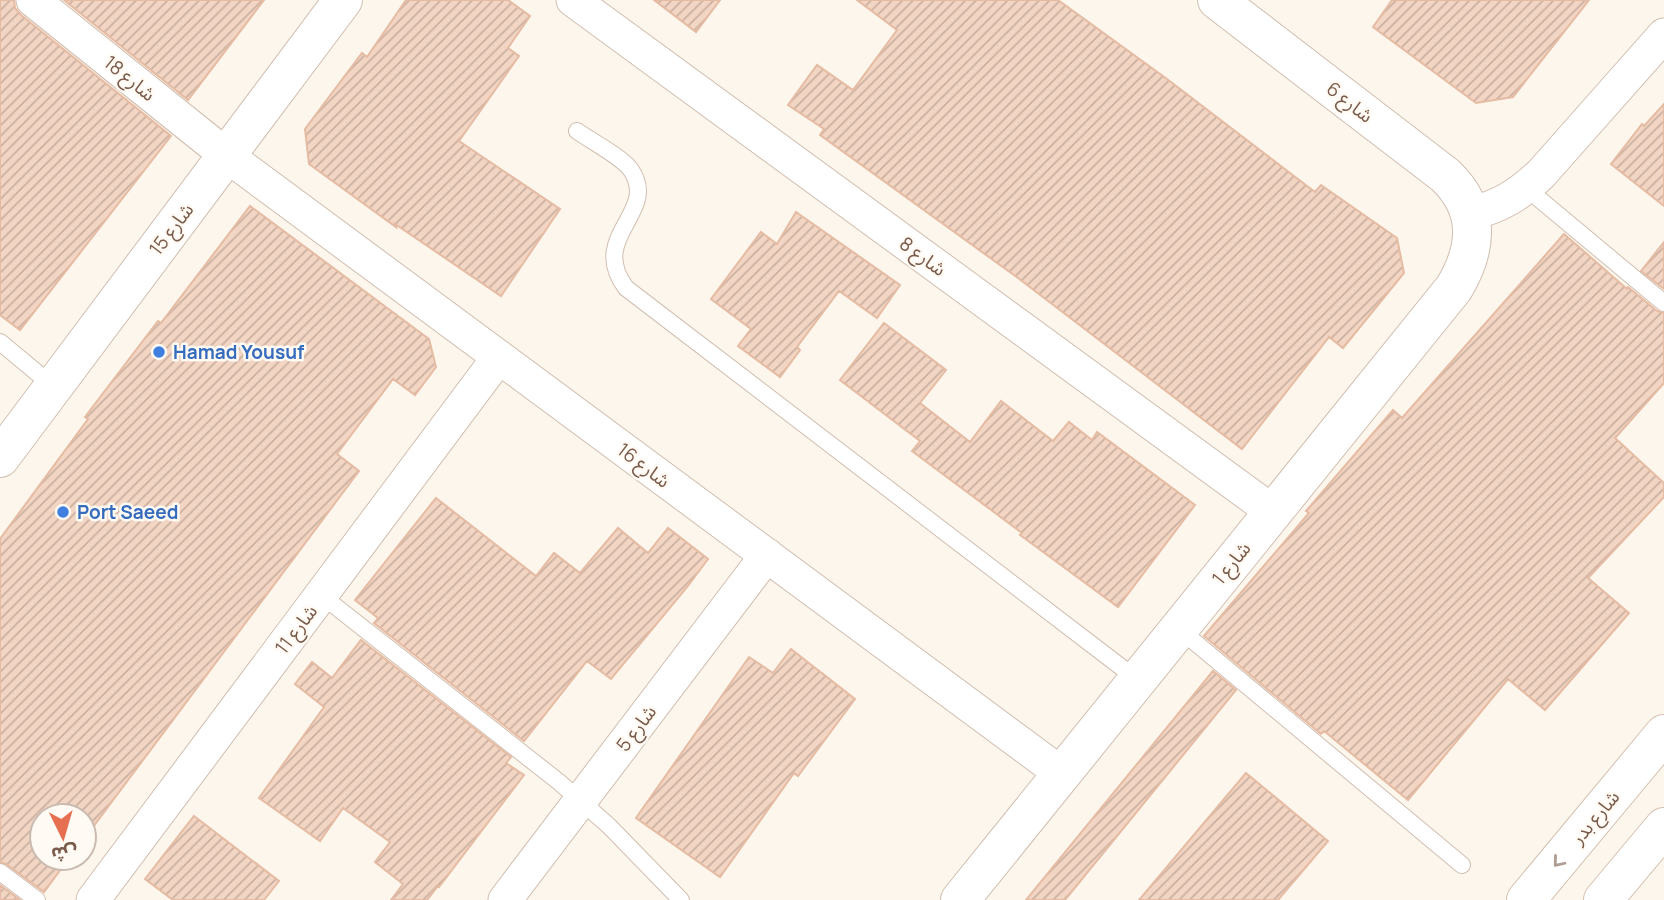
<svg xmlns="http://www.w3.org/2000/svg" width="1664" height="900" font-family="Manrope,'Noto Sans Arabic',sans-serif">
<defs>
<pattern id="building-hatch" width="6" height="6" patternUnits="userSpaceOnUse" patternTransform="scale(1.75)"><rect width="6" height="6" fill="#f3d5c3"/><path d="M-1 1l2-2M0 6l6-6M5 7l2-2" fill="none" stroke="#cab0a1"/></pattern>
</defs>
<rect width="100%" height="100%" fill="#fdf6ec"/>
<!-- building -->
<path fill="url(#building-hatch)" stroke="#e6bba3" stroke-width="2" d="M 0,0 L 14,0 L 15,8 L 21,15 L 171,136 L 20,330 L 0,315 Z
M 64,0 L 264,0 L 188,100 Z
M 406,0 L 508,0 L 530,16 L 508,48 L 519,56 L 459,141 L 560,209 L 501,296 L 395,224 L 396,227 L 309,164 L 305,129 L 362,53 L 367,57 Z
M 654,0 L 720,0 L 696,32 Z
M 857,0 L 1058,0 L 1167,79 L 1315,192 L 1321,185 L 1397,238 L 1404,273 L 1343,348 L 1329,337 L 1242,449 L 1018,278 L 820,135 L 824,129 L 788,105 L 817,65 L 853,90 L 897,30 Z
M 1392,0 L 1589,0 L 1513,97 L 1476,103 L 1373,27 Z
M 1664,104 L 1664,206 L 1611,164 L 1642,124 L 1644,126 Z
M 250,206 L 429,339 L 436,367 L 415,395 L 393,379 L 337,454 L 359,471 L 84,839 L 84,816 L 42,816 L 42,858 L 69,858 L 44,892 L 6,864 L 0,862 L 0,539 L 88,419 L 85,417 L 158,321 L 161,323 Z
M 796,212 L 900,285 L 877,318 L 839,291 L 797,347 L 800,350 L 780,377 L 738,346 L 751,329 L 711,299 L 761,232 L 777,244 Z
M 1564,234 L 1627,289 L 1628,287 L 1657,311 L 1664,313 L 1664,383 L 1615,438 L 1664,483 L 1664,497 L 1588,578 L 1629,613 L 1545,710 L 1508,679 L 1408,800 L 1324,731 L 1321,734 L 1204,636 L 1309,513 L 1306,511 L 1393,410 L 1402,418 Z
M 1664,242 L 1664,289 L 1641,271 Z
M 884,323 L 946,370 L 920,403 L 970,442 L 1001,401 L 1053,441 L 1069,422 L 1092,440 L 1097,432 L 1195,505 L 1118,607 L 1020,535 L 1022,533 L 912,451 L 920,441 L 840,380 Z
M 436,498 L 536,576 L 554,553 L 580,573 L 618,528 L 648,553 L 668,528 L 708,559 L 688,586 L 611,679 L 587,661 L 524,741 L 374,623 L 378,618 L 355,600 Z
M 361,640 L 511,757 L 506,763 L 524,775 L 439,887 L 438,886 L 427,900 L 391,900 L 403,884 L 375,862 L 390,842 L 343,808 L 320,841 L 259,798 L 324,707 L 295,684 L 312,662 L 332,678 Z
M 791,649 L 855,699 L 798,776 L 794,773 L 720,877 L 636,818 L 749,657 L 773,673 Z
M 1213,671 L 1236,690 L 1065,900 L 1026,900 Z
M 1246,773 L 1328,841 L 1278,900 L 1139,900 Z
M 194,816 L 279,881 L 264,900 L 173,900 L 145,879 Z
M 0,885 L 20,900 L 0,900 Z"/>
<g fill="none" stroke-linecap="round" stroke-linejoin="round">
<!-- service casing -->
<g stroke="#d1beb0" stroke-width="18">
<path id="service" d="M 577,131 C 591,141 622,157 631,170 C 660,213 587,236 626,288 L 1138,680
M 1526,188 L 1664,303
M 0,342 L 53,386
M 321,595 L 559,782 L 609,826 L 681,900
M 1179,629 L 1462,865
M 0,872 L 37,900"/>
</g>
<!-- minor casing -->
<g stroke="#d1beb0" stroke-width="35">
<path id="minor" d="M 33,0 L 226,155 L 1062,774
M 573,0 L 1273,512
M 1471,214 C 1502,205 1517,196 1541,174 L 1664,35
M 93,900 L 499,357
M 505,900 L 767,555"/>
</g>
<!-- tertiary casing -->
<g stroke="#d1beb0" stroke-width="40">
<path id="tertiary" d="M 0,458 L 343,0
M 960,900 L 1454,288 C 1478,248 1481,209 1445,175 L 1217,0"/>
</g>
<!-- secondary casing -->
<g stroke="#d6c0b0" stroke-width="40">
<path id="secondary" d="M 1526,900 L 1664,734
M 1603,900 L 1664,827"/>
</g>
<!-- service -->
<use href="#service" stroke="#fff" stroke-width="16"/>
<!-- minor -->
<use href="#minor" stroke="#fff" stroke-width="33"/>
<!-- tertiary -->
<use href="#tertiary" stroke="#fff" stroke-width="38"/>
<!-- secondary -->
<use href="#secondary" stroke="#fff" stroke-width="38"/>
</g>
<!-- one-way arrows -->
<defs><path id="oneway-chevron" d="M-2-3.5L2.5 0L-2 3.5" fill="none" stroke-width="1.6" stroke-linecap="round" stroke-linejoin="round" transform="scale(1.75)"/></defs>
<use stroke="#af9d94" href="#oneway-chevron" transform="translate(1558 862) rotate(130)"/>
<!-- markers -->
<g fill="#3f7fe0" stroke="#fffaf3" stroke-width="2.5">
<circle cx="159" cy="352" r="7"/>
<circle cx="63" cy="512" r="7"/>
</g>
<g text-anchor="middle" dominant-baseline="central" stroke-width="5" stroke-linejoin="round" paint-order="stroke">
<!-- street labels -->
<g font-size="19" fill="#7a5c4d" stroke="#fffaf3">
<text transform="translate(130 78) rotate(39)">شارع 18</text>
<text transform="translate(1350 102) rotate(38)">شارع 6</text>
<text transform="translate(171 229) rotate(-53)">شارع 15</text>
<text transform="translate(923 256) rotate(36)">شارع 8</text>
<text transform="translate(644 465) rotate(37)">شارع 16</text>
<text transform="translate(1231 563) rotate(-51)">شارع 1</text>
<text transform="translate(296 629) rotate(-53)">شارع 11</text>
<text transform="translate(636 728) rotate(-53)">شارع 5</text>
<text transform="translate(1595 817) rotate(-50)">شارع بدر</text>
</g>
<!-- shop labels -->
<g font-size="19" font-weight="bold" fill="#366cbe" stroke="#fffaf3" text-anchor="start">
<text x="173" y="352">Hamad Yousuf</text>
<text x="77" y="512">Port Saeed</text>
</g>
</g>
<!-- north arrow -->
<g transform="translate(63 837) rotate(175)"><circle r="33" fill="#fffaf3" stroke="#cabbb1" stroke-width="2"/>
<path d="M0-5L12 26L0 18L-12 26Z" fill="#e76f51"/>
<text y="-10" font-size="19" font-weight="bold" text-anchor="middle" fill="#7a5c4d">ش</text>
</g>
</svg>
